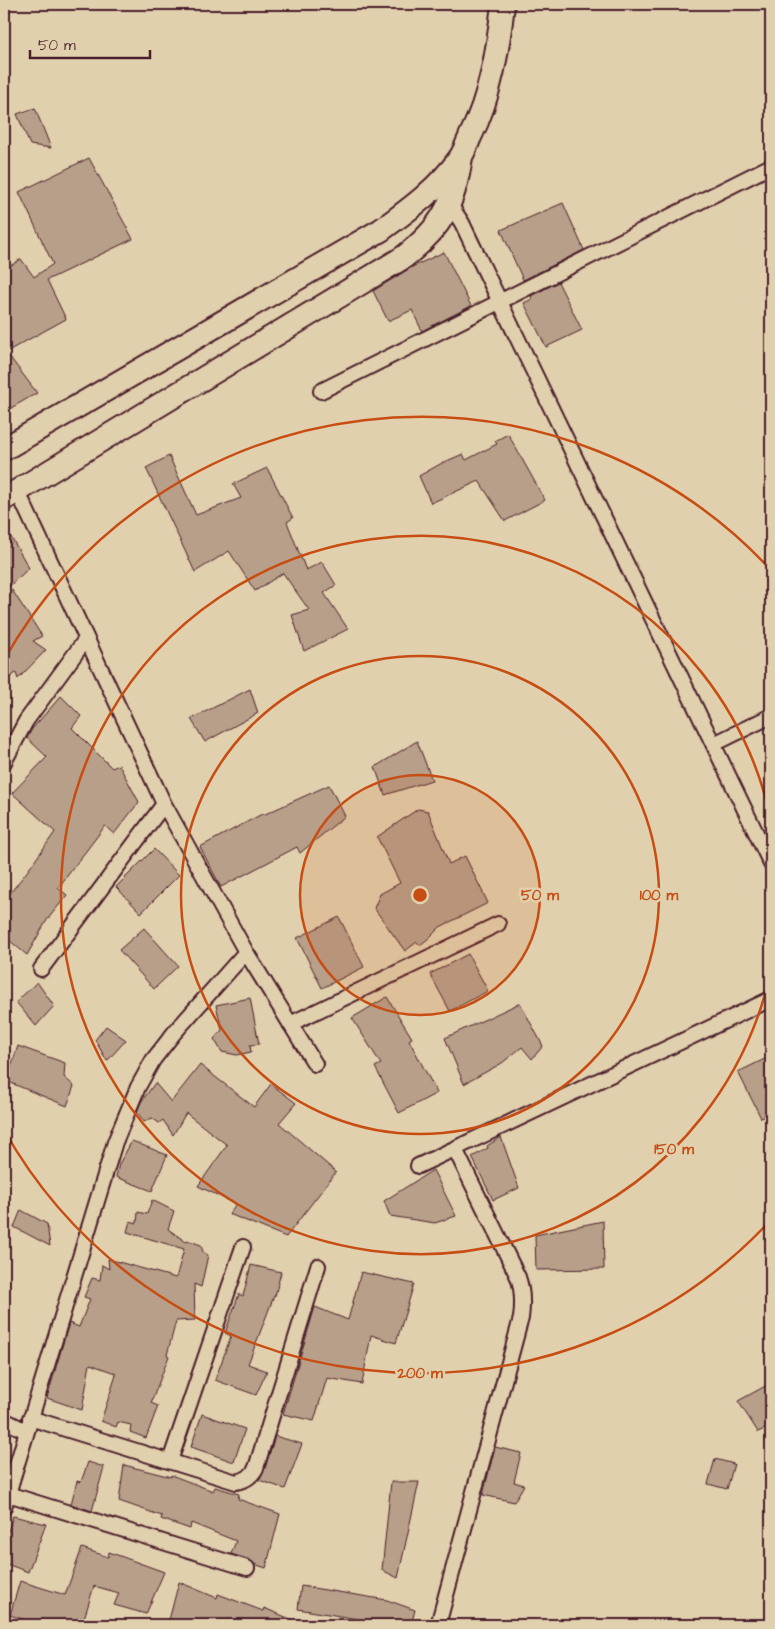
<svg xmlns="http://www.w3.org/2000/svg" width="775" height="1629" font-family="'Architects Daughter',sans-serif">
<rect width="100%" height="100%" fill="#e1d0ad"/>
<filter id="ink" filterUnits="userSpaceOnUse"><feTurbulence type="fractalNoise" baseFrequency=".02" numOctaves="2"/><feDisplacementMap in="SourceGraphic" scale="10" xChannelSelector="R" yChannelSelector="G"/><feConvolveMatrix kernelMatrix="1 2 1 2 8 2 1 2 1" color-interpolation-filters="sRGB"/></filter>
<g filter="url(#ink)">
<!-- building -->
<path fill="#b79f89" stroke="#4a1f2b" d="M 35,108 L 51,148 L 30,145 L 17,114 Z
M 89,158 L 133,239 L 47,280 L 66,319 L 6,352 L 37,393 L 4,412 L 4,270 L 21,259 L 34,277 L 53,264 L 19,192 Z
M 563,203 L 584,250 L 523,280 L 501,230 Z
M 444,252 L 471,306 L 422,331 L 412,310 L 388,321 L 373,291 L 412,267 Z
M 558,282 L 582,330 L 546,347 L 524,303 L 532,299 L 531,296 Z
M 508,434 L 545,500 L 505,521 L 479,481 L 431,503 L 419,476 L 442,463 L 463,454 L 466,460 L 497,444 L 495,441 Z
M 169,456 L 196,515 L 241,498 L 233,484 L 267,468 L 293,518 L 287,522 L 306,570 L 322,562 L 336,585 L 324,593 L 348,629 L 304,651 L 292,615 L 309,610 L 283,573 L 255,591 L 229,551 L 195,572 L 146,468 Z
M 4,525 L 29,568 L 4,591 Z
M 12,590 L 42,636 L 33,641 L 46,650 L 18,679 L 16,673 L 4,681 L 4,599 Z
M 250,689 L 258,713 L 205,742 L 191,719 Z
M 61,696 L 81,716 L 72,728 L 112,768 L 119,765 L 139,802 L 114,834 L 105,826 L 58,888 L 67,895 L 47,920 L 27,955 L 4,936 L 4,901 L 29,869 L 55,832 L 12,793 L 47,757 L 27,738 L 32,729 Z
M 417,741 L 432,780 L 385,795 L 375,767 Z
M 329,785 L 345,816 L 300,853 L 297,847 L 221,887 L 200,847 L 262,814 L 263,815 Z
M 418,809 L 428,811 L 449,864 L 465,856 L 488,903 L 440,927 L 429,938 L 420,945 L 417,942 L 405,951 L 374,908 L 380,894 L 400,883 L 377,837 Z
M 154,849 L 179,875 L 141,913 L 116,887 Z
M 339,917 L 364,967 L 322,988 L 297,938 Z
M 144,928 L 178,966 L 154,989 L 119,950 Z
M 468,954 L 488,991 L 450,1011 L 430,974 Z
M 37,982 L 54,1006 L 36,1026 L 16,1002 Z
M 387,997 L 412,1038 L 409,1040 L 437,1093 L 399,1113 L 375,1067 L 381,1064 L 352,1018 Z
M 250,998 L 259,1044 L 250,1045 L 251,1052 L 237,1055 L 222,1052 L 214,1039 L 222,1030 L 216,1005 Z
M 520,1003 L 543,1046 L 532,1059 L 522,1047 L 502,1063 L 464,1084 L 445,1038 Z
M 106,1026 L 126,1040 L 107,1061 L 95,1040 Z
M 18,1046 L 65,1063 L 64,1077 L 74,1086 L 67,1106 L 6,1081 Z
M 771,1056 L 771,1113 L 761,1118 L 738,1072 Z
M 200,1065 L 254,1107 L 271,1084 L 296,1103 L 279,1123 L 336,1172 L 286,1237 L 229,1214 L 236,1204 L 198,1186 L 227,1145 L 186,1113 L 173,1135 L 163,1120 L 159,1123 L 152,1118 L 144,1122 L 137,1112 L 141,1102 L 155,1083 L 171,1102 Z
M 501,1137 L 519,1188 L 493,1200 L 472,1157 L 488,1148 L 487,1146 Z
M 132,1141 L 167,1155 L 152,1191 L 116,1177 L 119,1164 Z
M 433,1170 L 456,1216 L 435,1223 L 390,1216 L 384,1201 Z
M 152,1200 L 174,1211 L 168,1229 L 186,1242 L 187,1240 L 201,1245 L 203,1252 L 208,1255 L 201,1287 L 194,1284 L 195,1320 L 176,1321 L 167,1355 L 169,1356 L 151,1403 L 158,1406 L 146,1438 L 130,1432 L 131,1425 L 118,1422 L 116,1427 L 101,1421 L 116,1375 L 115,1375 L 115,1373 L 90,1364 L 82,1410 L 47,1398 L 69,1323 L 79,1327 L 90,1299 L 84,1297 L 92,1278 L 100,1280 L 102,1265 L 109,1269 L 108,1259 L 176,1278 L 184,1249 L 127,1232 L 130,1221 L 137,1223 L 138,1212 L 147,1214 Z
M 21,1210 L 47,1224 L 50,1246 L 14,1227 Z
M 603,1221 L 604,1269 L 536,1270 L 535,1235 Z
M 251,1265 L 281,1272 L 275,1296 L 274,1296 L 248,1364 L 267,1371 L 256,1395 L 215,1380 L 231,1336 L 225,1333 L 239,1294 L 243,1296 Z
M 361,1272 L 414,1284 L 396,1343 L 371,1335 L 362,1384 L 327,1378 L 314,1421 L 283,1414 L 315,1307 L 348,1320 Z
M 771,1383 L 771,1426 L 758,1432 L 738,1401 Z
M 202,1414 L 245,1429 L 234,1462 L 191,1447 Z
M 275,1436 L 302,1444 L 285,1489 L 259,1480 L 264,1471 Z
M 495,1447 L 521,1453 L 514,1482 L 524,1485 L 514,1502 L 483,1495 Z
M 715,1459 L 734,1464 L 727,1489 L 708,1484 Z
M 88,1462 L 104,1467 L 92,1511 L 71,1504 L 77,1481 L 81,1482 Z
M 124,1465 L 171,1477 L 171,1475 L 213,1491 L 215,1487 L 239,1494 L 238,1499 L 280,1514 L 266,1568 L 254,1564 L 250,1560 L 231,1554 L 236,1541 L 191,1523 L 190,1529 L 161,1519 L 162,1516 L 119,1501 Z
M 391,1482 L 419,1482 L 398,1578 L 382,1570 Z
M 13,1516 L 46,1524 L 28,1572 L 4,1563 L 4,1543 Z
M 82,1548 L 108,1557 L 109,1552 L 164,1572 L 146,1614 L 114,1605 L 119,1593 L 94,1586 L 82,1625 L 41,1625 L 10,1615 L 20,1581 L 65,1595 Z
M 179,1582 L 217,1598 L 218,1594 L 263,1611 L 264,1608 L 305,1625 L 186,1625 L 169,1620 Z
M 301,1586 L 387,1600 L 415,1610 L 411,1625 L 376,1625 L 376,1622 L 298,1609 Z"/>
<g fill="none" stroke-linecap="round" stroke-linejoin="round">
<!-- street casing -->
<g stroke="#4a1f2b" stroke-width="18">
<path id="street" d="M 447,200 L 462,223 L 473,246 L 771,864
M 321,391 L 771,166
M 17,490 L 164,804 L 246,952 L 315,1064
M 714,744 L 771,716
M 4,762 L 26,721 L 86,639
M 41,969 L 164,804
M 290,1024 L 498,924
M 418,1166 L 771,999
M 30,1418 L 236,1482 C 246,1480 251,1477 256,1468 L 318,1266
M 4,1420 L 26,1431
M 170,1461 L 243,1247
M 8,1494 L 247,1568
M 4,1507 L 115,1142 L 138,1087 L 153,1060 L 174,1033 L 246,952
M 438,1625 L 521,1318 C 523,1303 523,1291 518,1277 L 455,1149"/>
</g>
<!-- primary casing -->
<g stroke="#4a1f2b" stroke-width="26">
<path id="primary" d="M 4,449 L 381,230 C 410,209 440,187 460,158 C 464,152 467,144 470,137 C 491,95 498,50 503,4
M 4,499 L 404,257 C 442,227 454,205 461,157"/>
</g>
<!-- street -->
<use href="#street" stroke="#e1d0ad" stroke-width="14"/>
<!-- primary -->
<use href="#primary" stroke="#e1d0ad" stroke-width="22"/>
</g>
</g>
<!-- distance rings -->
<circle cx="420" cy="895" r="120" fill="#c84d12" fill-opacity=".12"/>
<g fill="none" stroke="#c84d12" stroke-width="2.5">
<circle cx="420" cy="895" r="120"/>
<circle cx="420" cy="895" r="239"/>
<path d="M771 970A359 359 0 1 1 771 820"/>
<path d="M770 1221A478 478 0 0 1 4 1130M4 660A478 478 0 0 1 770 569"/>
</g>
<circle cx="420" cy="895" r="8" fill="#c84d12" stroke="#e1d0ad" stroke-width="2.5"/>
<g font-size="15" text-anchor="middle" font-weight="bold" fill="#c84d12" stroke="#e1d0ad" stroke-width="5" stroke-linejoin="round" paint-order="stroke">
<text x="540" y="900">50 m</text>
<text x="659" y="900">100 m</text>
<text x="674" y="1154">150 m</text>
<text x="420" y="1378">200 m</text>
</g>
<!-- margin -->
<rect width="775" height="1629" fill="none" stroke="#e1d0ad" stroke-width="20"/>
<rect x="10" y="10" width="755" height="1609" fill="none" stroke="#4a1f2b" stroke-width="2" filter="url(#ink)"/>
<!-- scale -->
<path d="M30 50v8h120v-8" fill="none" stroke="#4a1f2b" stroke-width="2.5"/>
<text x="38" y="50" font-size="15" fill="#4a1f2b" stroke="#e1d0ad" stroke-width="4" paint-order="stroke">50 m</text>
</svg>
